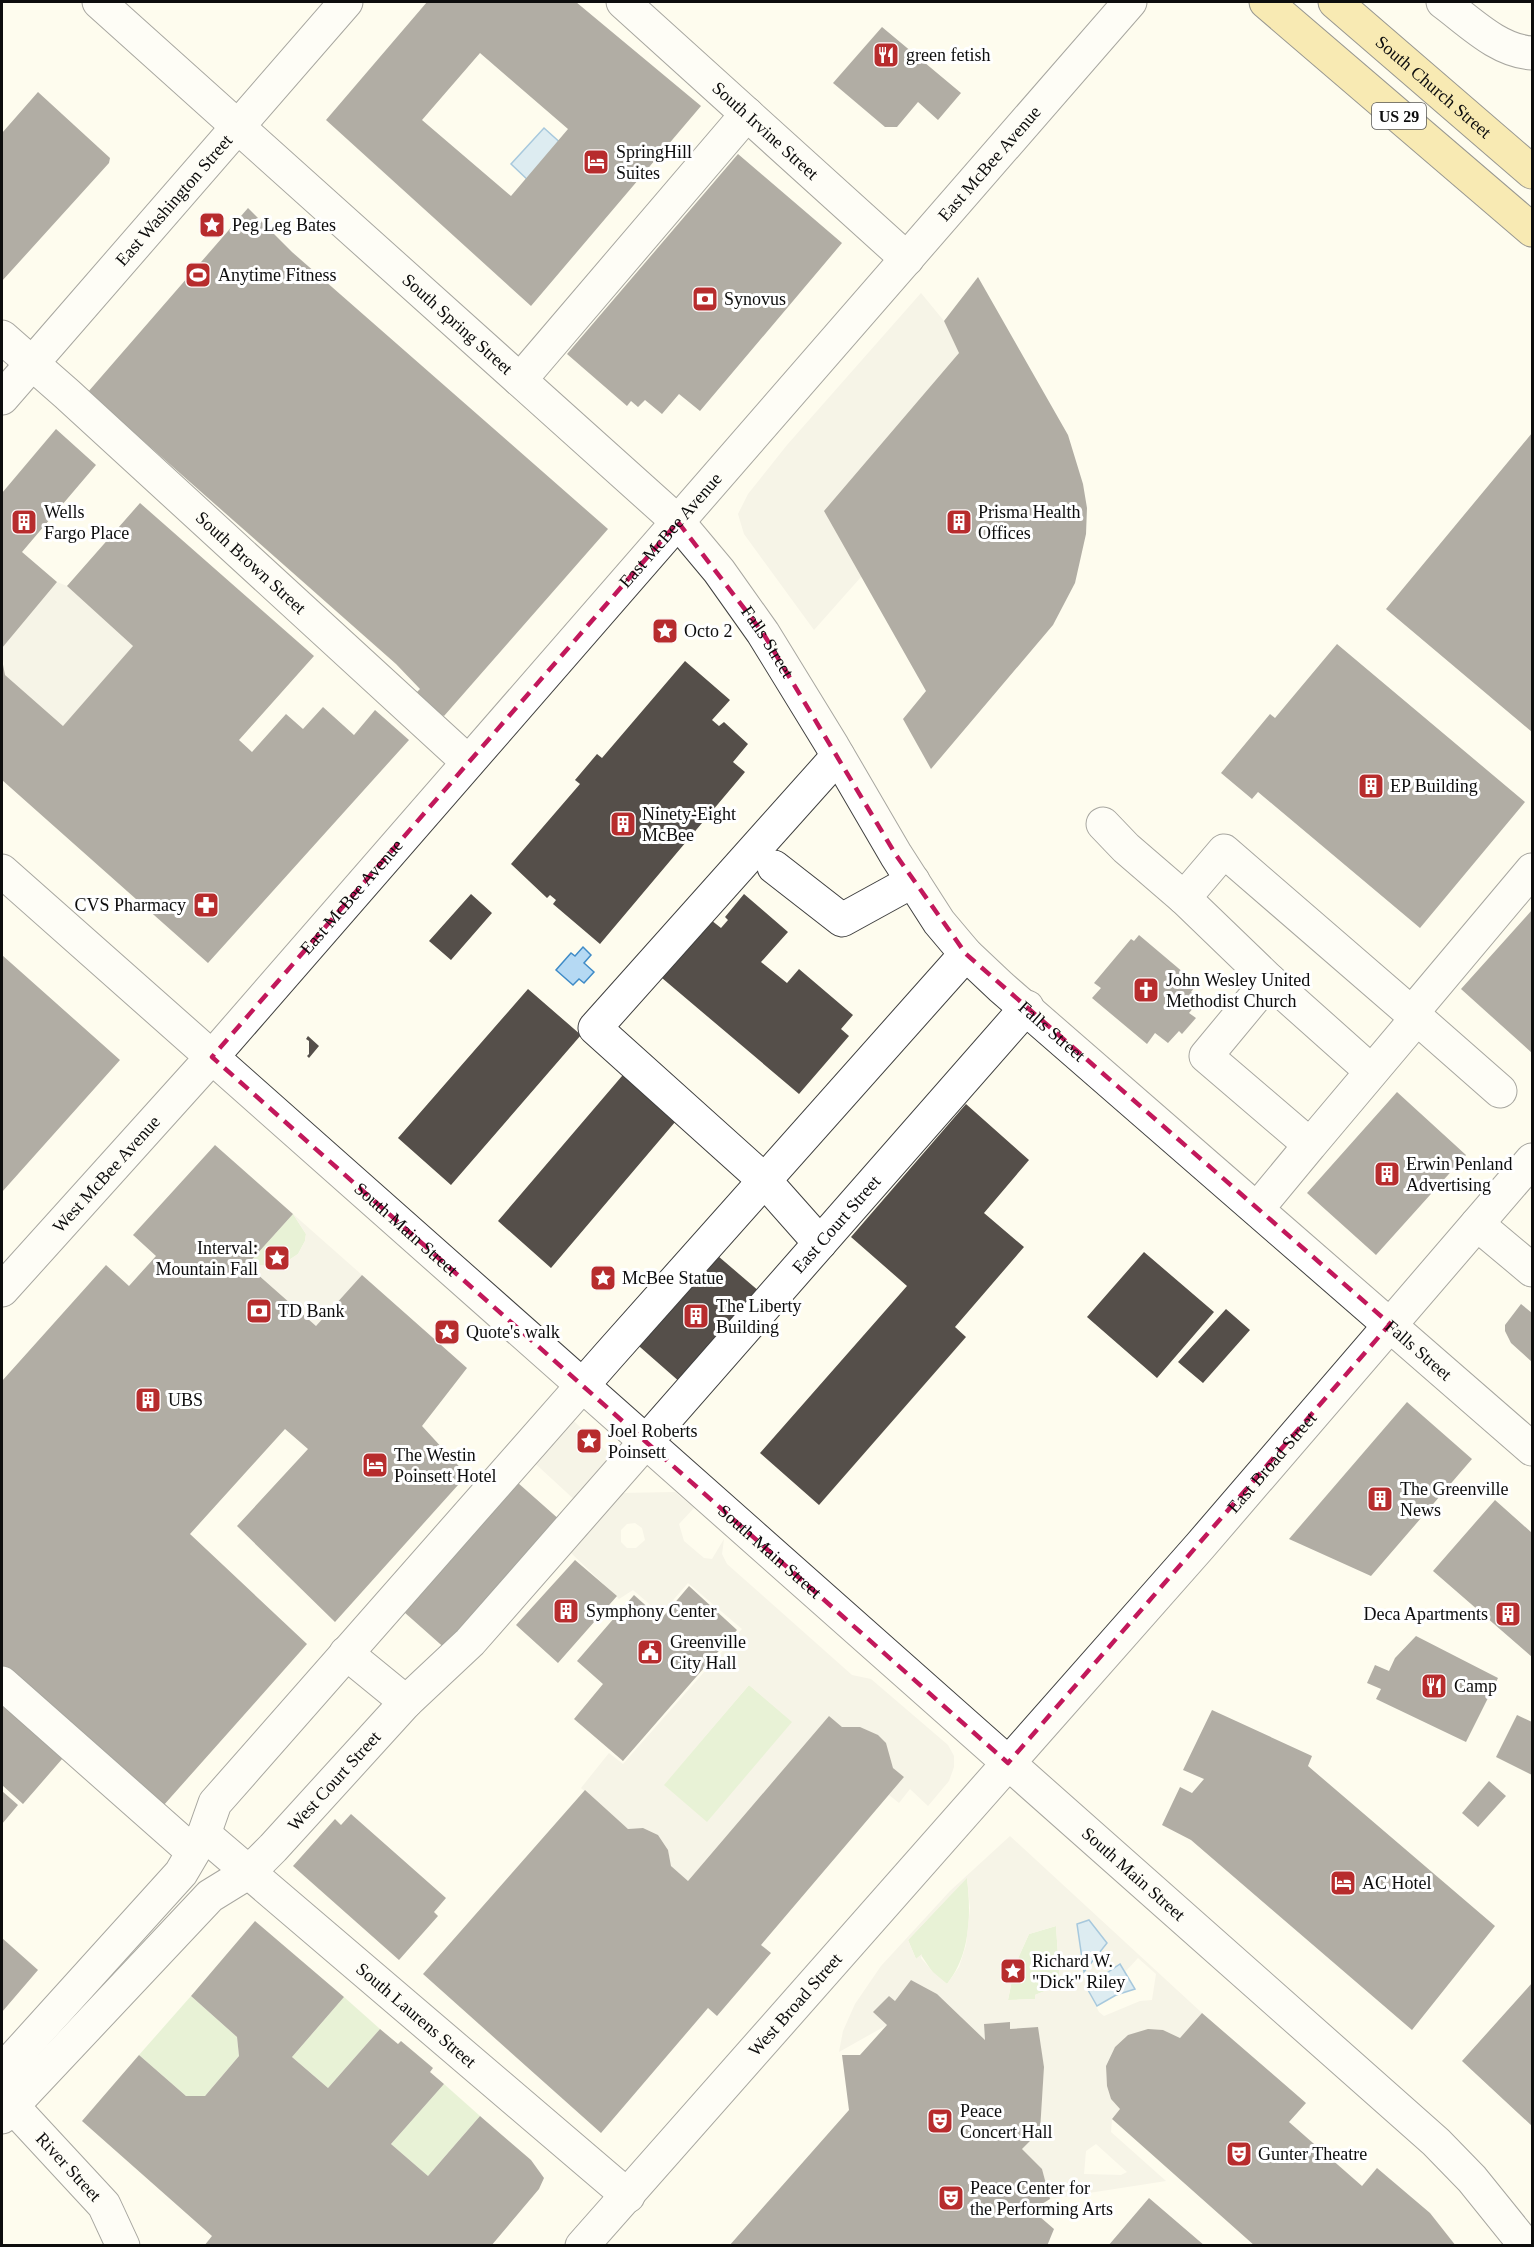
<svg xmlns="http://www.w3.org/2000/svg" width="1534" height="2247" font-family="Georgia,serif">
<rect width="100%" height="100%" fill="#fefcee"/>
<!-- green -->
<path fill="#cfe7b9" d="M 293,1214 L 306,1234 L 305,1241 L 298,1254 L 280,1266 L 247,1265 Z
M 749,1685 L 793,1722 L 707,1823 L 663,1785 Z
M 967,1877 C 971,1915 971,1953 947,1984 L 933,1973 L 921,1955 L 916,1959 L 908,1940 Z
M 1056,1926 L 1060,1985 L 1035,1995 L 1035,1999 L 1008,2000 L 1015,1965 L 1029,1934 Z
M 191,1996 L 237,2037 L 239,2056 L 205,2096 L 186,2096 L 139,2055 Z
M 344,1997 L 380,2029 L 328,2088 L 292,2057 Z
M 444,2084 L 480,2116 L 428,2176 L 391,2144 Z"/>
<!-- plaza -->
<path fill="#eeeadd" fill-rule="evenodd" d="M 921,293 L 944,321 L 959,353 L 861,577 L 814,630 L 744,534 L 738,514 L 748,494 L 787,445 Z
M 57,582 L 67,586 L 133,646 L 63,726 L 5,675 L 2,653 L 2,648 Z
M 293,1214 L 362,1275 L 316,1326 L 247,1265 L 280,1266 L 298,1254 L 305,1241 L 306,1234 Z
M 566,1414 L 616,1460 L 578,1503 L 527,1456 Z
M 675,1492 L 694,1508 L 679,1524 L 684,1541 L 704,1558 L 712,1559 L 724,1539 L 722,1554 L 727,1564 L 852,1675 L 871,1679 L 948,1745 L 954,1756 L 954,1767 L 949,1781 L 928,1806 L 910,1789 L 899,1803 L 889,1795 L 904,1777 L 893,1768 L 885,1743 L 878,1736 L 860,1727 L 842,1727 L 829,1716 L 688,1881 L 671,1866 L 668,1850 L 658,1835 L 643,1828 L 628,1829 L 581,1788 L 609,1753 L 623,1764 L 742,1629 L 688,1583 L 661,1614 L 633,1590 L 619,1599 L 569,1551 L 621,1493 ZM 635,1523 L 642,1528 L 645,1540 L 636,1548 L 627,1548 L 621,1542 L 621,1530 L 627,1524 ZM 749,1685 L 792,1722 L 707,1822 L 664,1785 Z
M 1010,1836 L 1202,2013 L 1180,2038 L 1163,2030 L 1128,2035 L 1115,2047 L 1106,2065 L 1107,2086 L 1111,2099 L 1120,2109 L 1112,2119 L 1111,2132 L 1166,2181 L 1050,2199 L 1042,2169 L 1022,2149 L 1040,2131 L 1044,2067 L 1037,2027 L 1010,2029 L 1009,2022 L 984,2024 L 985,2040 L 937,1994 L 911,1980 L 895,2001 L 889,1996 L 874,2012 L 887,2025 L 839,2052 L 843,2031 L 855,2004 L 881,1966 L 950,1891 ZM 967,1878 L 970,1908 L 966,1945 L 959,1967 L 947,1984 L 933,1972 L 921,1958 L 922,1954 L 916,1959 L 908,1940 ZM 1056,1926 L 1060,1985 L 1035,1995 L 1035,1999 L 1008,2000 L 1015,1965 L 1029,1934 ZM 1138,1958 L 1156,1974 L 1152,2000 L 1140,2001 L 1104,2016 L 1099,2012 L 1088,1990 L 1120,1964 L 1125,1972 ZM 1096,2144 L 1127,2172 L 1121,2175 L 1084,2174 L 1086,2151 Z"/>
<!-- water -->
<path fill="#b5d9f3" stroke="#3f8bc7" stroke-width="1.5" d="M 544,128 L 564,146 L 531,183 L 511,164 Z
M 583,947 L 591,955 L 584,963 L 594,972 L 584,983 L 579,979 L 573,985 L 556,970 L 571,953 L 575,956 Z
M 1089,1920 L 1107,1943 L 1084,1972 L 1077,1924 Z
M 1120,1964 L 1135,1989 L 1116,1995 L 1097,2006 L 1088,1990 L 1101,1977 Z"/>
<!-- building -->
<path fill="#554f4a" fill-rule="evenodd" d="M 427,2 L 576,2 L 701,106 L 531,306 L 326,120 ZM 480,53 L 568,129 L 511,196 L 422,120 Z
M 882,27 L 961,93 L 938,120 L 918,102 L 897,127 L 885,127 L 833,83 Z
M 38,92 L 110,158 L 109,163 L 2,281 L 2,133 Z
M 738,154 L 842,243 L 700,411 L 679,394 L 662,414 L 645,400 L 638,407 L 631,401 L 627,406 L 567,354 Z
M 248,208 L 292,252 L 608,529 L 444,716 L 437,712 L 416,693 L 420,689 L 396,664 L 88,392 Z
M 978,277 L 1068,435 L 1083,484 L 1087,508 L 1086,534 L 1075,583 L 1053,625 L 931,769 L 903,719 L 926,691 L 824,511 L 959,353 L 944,321 Z
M 56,429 L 96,465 L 22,552 L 57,582 L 2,648 L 2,493 Z
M 1532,433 L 1532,732 L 1386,609 Z
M 140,503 L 314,656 L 239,740 L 252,752 L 286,714 L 303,729 L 323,707 L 354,735 L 375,710 L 409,740 L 208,963 L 2,780 L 2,659 L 5,675 L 63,726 L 133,646 L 67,586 Z
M 1337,644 L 1525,802 L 1420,928 L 1258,792 L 1252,799 L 1221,773 L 1270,714 L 1275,718 Z
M 685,661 L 730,700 L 712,720 L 719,726 L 724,722 L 748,744 L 733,762 L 745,772 L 600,944 L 553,904 L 556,900 L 550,895 L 547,898 L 511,864 L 580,784 L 575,780 L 597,754 L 602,758 Z
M 471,894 L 492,913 L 451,960 L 429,941 Z
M 744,894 L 788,932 L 761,962 L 787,983 L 799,969 L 853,1015 L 841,1029 L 849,1036 L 799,1094 L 662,978 L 711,920 L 721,928 L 728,920 L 725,917 Z
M 1532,910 L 1532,1053 L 1461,989 Z
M 1139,935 L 1197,984 L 1191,992 L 1200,1000 L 1189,1013 L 1196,1018 L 1182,1034 L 1179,1031 L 1168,1043 L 1155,1033 L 1147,1044 L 1092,998 L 1101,988 L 1094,983 L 1131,939 L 1134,941 Z
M 2,955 L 120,1060 L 2,1192 Z
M 528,989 L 581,1035 L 451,1185 L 398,1138 Z
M 308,1036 L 319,1046 L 309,1058 L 307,1056 L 309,1054 L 309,1041 L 306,1039 Z
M 628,1069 L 681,1115 L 551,1268 L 498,1221 Z
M 1397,1092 L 1466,1155 L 1376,1255 L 1307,1193 Z
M 966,1104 L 1029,1160 L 984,1213 L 1024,1247 L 955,1327 L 966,1337 L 819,1505 L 760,1453 L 907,1286 L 851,1237 Z
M 215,1145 L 293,1214 L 247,1265 L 316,1326 L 362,1275 L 467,1368 L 422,1426 L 467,1475 L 335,1622 L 237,1526 L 308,1449 L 285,1429 L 190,1534 L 307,1644 L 155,1815 L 2,1677 L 2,1381 L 106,1265 L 129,1286 L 156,1256 L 133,1235 Z
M 711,1250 L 760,1292 L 681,1383 L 632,1340 Z
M 1144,1252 L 1214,1312 L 1157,1378 L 1087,1317 Z
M 1521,1304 L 1532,1313 L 1532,1362 L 1511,1343 L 1505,1331 L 1505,1325 Z
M 1226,1309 L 1250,1330 L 1203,1383 L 1178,1362 Z
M 1407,1402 L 1472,1459 L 1371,1576 L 1289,1539 Z
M 509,1475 L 561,1521 L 448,1651 L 395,1604 Z
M 1495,1500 L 1532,1533 L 1532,1657 L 1433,1571 Z
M 575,1560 L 617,1596 L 558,1663 L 516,1625 Z
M 689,1586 L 737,1630 L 623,1761 L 574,1719 L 603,1684 L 577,1661 L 634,1595 L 661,1619 Z
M 1416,1636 L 1498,1678 L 1466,1742 L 1376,1699 L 1381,1689 L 1367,1683 L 1375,1665 L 1389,1671 L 1395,1658 Z
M 2,1693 L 69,1751 L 23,1804 L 2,1785 Z
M 1212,1710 L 1312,1756 L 1308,1766 L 1495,1926 L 1412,2030 L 1191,1840 L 1162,1825 L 1180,1787 L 1192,1793 L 1204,1779 L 1183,1770 Z
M 1517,1715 L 1532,1722 L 1532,1775 L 1496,1757 Z
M 829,1716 L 842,1727 L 860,1727 L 878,1735 L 886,1743 L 893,1768 L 904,1777 L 761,1945 L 771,1953 L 717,2016 L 708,2008 L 601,2133 L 423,1974 L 585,1790 L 628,1829 L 643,1828 L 658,1835 L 668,1850 L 671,1866 L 688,1881 Z
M 1489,1781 L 1506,1796 L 1478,1827 L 1462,1813 Z
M 2,1791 L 18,1805 L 2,1824 Z
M 351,1814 L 446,1898 L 434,1912 L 438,1916 L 399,1960 L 293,1866 L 335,1819 L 341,1825 Z
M 255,1921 L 344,1997 L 292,2057 L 328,2088 L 380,2029 L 398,2044 L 401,2041 L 433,2068 L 430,2072 L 444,2084 L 391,2144 L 428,2176 L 480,2116 L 531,2160 L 544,2178 L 539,2189 L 491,2246 L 204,2246 L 212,2236 L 82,2121 L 139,2055 L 186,2096 L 205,2096 L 239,2056 L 237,2037 L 191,1996 Z
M 2,1938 L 38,1970 L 2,2012 Z
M 911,1980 L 937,1994 L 985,2040 L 984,2024 L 1010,2022 L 1010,2029 L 1038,2027 L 1044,2067 L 1040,2131 L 1022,2149 L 1042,2169 L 1050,2199 L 1032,2210 L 1054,2229 L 1047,2246 L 729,2246 L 849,2110 L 842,2055 L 860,2055 L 887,2025 L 873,2012 L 889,1996 L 895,2001 Z
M 1532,1983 L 1532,2126 L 1462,2061 Z
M 1202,2013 L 1306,2103 L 1289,2122 L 1362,2186 L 1377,2168 L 1430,2213 L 1456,2246 L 1255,2246 L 1112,2119 L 1120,2109 L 1111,2099 L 1107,2086 L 1106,2066 L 1115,2047 L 1128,2035 L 1148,2029 L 1163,2030 L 1180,2038 Z
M 1149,2198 L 1205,2246 L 1108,2246 Z"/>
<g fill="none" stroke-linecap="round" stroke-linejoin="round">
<!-- minor casing -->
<g stroke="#404040" stroke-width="35">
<g id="minor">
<path id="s1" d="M 99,2 L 678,522 L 719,571 L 763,633 L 833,747 L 896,855 L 939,922 L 966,954 L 1001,987 L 1532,1449"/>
<path id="s2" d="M 623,2 L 907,259"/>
<path d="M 1443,2 C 1470,22 1498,51 1532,53"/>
<path id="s3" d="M 2,337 L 67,394 L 468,762"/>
<path d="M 520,380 L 747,114"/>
<path id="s4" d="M 2,398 L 346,2"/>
<path d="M 1103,824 L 1126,848 L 1184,898"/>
<path d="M 774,867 L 842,920 L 913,881"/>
<path id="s5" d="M 2,871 L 1436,2142 L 1472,2179 L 1526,2246"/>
<path d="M 1269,980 L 1371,1071"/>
<path d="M 1411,1014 L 1532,870"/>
<path d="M 1417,1018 L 1500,1091"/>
<path d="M 1257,1209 L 1310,1145 L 1206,1056 L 1269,980 L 1184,898 L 1224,851 L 1417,1018 L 1310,1145"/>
<path d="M 1477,1224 L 1532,1270"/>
<path d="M 820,1243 L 764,1180 L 595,1028 L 838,756"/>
<path id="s6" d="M 2,1290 L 212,1057 L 1130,2"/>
<path d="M 346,1653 L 406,1702"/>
<path d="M 2,1683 L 193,1852"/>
<path id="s7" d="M 204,1834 L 628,2196"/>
<path d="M 2,2071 L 181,1873 L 204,1834 L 215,1803 L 610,1354 L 966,954"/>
<path id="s8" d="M 2,2095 L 104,2205 L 123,2246"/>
<path id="s9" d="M 2,2117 L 210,1896 L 249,1872 L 273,1848 L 406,1702 L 470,1642 L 1027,1007"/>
<path id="s10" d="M 582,2246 L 1200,1546 L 1532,1160"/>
</g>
</g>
<!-- major casing -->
<g stroke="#1e1e1e" stroke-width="35">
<g id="major">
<path d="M 1266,2 L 1532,230"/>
<path id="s11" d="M 1335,2 L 1532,172"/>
</g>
</g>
<!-- minor -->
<use href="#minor" stroke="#fff" stroke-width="33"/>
<!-- major -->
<use href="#major" stroke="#f2d66a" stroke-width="33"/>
</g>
<!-- marked area -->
<path d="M0 0H1534V2247H0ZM 678,522 L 763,633 L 896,855 L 966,954 L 1390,1324 L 1008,1763 L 212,1057 Z" fill="#fefcee" fill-opacity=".55" fill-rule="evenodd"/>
<path fill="none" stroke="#c2185b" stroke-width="4.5" stroke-dasharray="12 8" stroke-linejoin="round" d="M 678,522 L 763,633 L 896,855 L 966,954 L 1390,1324 L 1008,1763 L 212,1057 Z"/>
<!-- icons -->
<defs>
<g id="restaurant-square" transform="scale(1.35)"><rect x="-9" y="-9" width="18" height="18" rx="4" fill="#b72c2d" stroke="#fff"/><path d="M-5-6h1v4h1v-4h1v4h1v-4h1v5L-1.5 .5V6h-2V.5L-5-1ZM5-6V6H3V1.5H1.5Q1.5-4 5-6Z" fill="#fff"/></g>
<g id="hotel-square" transform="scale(1.35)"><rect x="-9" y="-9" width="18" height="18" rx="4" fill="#b72c2d" stroke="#fff"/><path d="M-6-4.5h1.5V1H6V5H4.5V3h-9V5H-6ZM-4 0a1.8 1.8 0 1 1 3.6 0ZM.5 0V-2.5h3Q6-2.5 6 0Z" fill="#fff"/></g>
<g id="sight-square" transform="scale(1.35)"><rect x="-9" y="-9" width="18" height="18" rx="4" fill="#b72c2d" stroke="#fff"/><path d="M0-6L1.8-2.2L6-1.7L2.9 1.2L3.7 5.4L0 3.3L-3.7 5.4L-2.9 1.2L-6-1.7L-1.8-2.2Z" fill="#fff"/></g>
<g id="stadium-square" transform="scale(1.35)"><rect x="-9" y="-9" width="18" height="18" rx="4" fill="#b72c2d" stroke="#fff"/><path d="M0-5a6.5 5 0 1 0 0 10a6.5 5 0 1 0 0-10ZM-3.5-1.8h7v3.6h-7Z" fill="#fff"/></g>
<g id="bank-square" transform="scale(1.35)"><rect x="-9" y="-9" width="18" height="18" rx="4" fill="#b72c2d" stroke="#fff"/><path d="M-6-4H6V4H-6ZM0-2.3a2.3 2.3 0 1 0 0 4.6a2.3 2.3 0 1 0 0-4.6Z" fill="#fff"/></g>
<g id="building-square" transform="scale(1.35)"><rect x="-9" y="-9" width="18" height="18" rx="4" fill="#b72c2d" stroke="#fff"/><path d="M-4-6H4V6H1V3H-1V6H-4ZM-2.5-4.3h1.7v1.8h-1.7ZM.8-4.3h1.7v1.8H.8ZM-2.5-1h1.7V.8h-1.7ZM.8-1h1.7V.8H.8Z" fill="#fff"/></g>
<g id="pharmacy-square" transform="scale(1.35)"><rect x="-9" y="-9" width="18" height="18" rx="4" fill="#b72c2d" stroke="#fff"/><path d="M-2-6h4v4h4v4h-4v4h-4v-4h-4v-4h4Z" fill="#fff"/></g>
<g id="church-square" transform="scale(1.35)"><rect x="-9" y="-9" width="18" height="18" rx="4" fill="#b72c2d" stroke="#fff"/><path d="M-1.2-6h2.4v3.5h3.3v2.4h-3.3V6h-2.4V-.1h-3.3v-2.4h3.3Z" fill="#fff"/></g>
<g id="civic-square" transform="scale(1.35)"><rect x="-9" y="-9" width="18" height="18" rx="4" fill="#b72c2d" stroke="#fff"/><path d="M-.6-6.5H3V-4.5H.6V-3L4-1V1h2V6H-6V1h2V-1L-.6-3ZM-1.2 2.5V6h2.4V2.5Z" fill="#fff"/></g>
<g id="theatre-square" transform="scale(1.35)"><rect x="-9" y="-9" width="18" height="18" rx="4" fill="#b72c2d" stroke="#fff"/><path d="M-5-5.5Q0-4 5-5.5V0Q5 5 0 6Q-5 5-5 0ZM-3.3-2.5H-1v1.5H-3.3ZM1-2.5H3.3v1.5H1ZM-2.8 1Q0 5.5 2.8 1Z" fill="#fff"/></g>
</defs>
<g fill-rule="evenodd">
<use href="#restaurant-square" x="886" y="55"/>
<use href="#hotel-square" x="596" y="162"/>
<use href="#sight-square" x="212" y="225"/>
<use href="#stadium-square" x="198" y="275"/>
<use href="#bank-square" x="705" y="299"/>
<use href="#building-square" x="24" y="522"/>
<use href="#building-square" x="959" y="522"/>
<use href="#sight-square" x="665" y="631"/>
<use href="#building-square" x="1371" y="786"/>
<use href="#building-square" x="623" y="824"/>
<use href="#pharmacy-square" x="206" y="905"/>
<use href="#church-square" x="1146" y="990"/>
<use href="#building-square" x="1387" y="1174"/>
<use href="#sight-square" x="277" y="1258"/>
<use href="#sight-square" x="603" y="1278"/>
<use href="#bank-square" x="259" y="1311"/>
<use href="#building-square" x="696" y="1316"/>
<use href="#sight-square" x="447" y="1332"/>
<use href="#building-square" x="148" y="1400"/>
<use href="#sight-square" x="589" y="1441"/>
<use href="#hotel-square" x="375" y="1465"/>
<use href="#building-square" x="1380" y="1499"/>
<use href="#building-square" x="566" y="1611"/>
<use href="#building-square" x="1508" y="1614"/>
<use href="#civic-square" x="650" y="1652"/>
<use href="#restaurant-square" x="1434" y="1686"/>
<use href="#hotel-square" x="1343" y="1883"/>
<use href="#sight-square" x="1013" y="1971"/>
<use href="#theatre-square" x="940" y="2121"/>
<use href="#theatre-square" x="1239" y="2154"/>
<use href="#theatre-square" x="951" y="2198"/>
</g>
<g text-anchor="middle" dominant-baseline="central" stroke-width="6" stroke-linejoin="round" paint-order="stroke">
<!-- shield labels -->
<rect fill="#fff" stroke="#565656" stroke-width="1.5" x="1372" y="103" width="54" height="26" rx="4.5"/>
<g font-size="16" font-weight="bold" fill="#0d0d0d">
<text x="1399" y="116">US 29</text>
</g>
<!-- poi labels -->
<g font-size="18" fill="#0d0d0d" stroke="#fff" text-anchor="start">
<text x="906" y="55">green fetish</text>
<text x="616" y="152">SpringHill<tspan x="616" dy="21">Suites</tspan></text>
<text x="232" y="225">Peg Leg Bates</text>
<text x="218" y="275">Anytime Fitness</text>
<text x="724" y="299">Synovus</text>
<text x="44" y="512">Wells<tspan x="44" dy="21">Fargo Place</tspan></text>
<text x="978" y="512">Prisma Health<tspan x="978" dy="21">Offices</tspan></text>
<text x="684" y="631">Octo 2</text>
<text x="1390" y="786">EP Building</text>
<text x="642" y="814">Ninety-Eight<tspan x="642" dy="21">McBee</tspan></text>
<text x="186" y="905" text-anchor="end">CVS Pharmacy</text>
<text x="1166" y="980">John Wesley United<tspan x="1166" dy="21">Methodist Church</tspan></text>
<text x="1406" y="1164">Erwin Penland<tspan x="1406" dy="21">Advertising</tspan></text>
<text x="258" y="1248" text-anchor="end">Interval:<tspan x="258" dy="21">Mountain Fall</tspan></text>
<text x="622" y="1278">McBee Statue</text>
<text x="716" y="1306">The Liberty<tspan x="716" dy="21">Building</tspan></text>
<text x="278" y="1311">TD Bank</text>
<text x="466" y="1332">Quote's walk</text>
<text x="168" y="1400">UBS</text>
<text x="608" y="1431">Joel Roberts<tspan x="608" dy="21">Poinsett</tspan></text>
<text x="394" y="1455">The Westin<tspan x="394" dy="21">Poinsett Hotel</tspan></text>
<text x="1400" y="1489">The Greenville<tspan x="1400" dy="21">News</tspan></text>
<text x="586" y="1611">Symphony Center</text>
<text x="1488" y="1614" text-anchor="end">Deca Apartments</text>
<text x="670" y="1642">Greenville<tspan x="670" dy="21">City Hall</tspan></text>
<text x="1454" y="1686">Camp</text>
<text x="1362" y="1883">AC Hotel</text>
<text x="1032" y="1961">Richard W.<tspan x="1032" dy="21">"Dick" Riley</tspan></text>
<text x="960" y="2111">Peace<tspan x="960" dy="21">Concert Hall</tspan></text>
<text x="1258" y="2154">Gunter Theatre</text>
<text x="970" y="2188">Peace Center for<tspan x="970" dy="21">the Performing Arts</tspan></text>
</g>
<!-- street labels -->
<g font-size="18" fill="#0d0d0d" stroke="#fff">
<text stroke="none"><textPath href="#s11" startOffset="130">South Church Street</textPath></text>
<text stroke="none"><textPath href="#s2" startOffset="192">South Irvine Street</textPath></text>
<text stroke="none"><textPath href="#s6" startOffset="1498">East McBee Avenue</textPath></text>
<text stroke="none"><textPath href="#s4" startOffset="262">East Washington Street</textPath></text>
<text stroke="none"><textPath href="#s1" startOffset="482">South Spring Street</textPath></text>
<text stroke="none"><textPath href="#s6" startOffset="1012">East McBee Avenue</textPath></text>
<text stroke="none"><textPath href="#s3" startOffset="336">South Brown Street</textPath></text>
<text stroke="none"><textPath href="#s1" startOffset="928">Falls Street</textPath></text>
<text stroke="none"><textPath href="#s6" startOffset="526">East McBee Avenue</textPath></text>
<text stroke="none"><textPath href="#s1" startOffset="1414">Falls Street</textPath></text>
<text stroke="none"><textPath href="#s6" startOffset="156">West McBee Avenue</textPath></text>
<text stroke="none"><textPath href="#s9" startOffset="1224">East Court Street</textPath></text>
<text stroke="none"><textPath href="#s5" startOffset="540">South Main Street</textPath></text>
<text stroke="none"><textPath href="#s1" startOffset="1900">Falls Street</textPath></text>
<text stroke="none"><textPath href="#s10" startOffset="1044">East Broad Street</textPath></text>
<text stroke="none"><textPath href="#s5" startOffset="1026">South Main Street</textPath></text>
<text stroke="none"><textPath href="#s9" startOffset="474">West Court Street</textPath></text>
<text stroke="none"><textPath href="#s5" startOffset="1512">South Main Street</textPath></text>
<text stroke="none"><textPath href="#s10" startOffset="322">West Broad Street</textPath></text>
<text stroke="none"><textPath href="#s7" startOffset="279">South Laurens Street</textPath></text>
<text stroke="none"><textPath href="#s8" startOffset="98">River Street</textPath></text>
</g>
</g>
<!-- border -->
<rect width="1534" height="2247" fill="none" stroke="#0d0d0d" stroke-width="6"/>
</svg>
